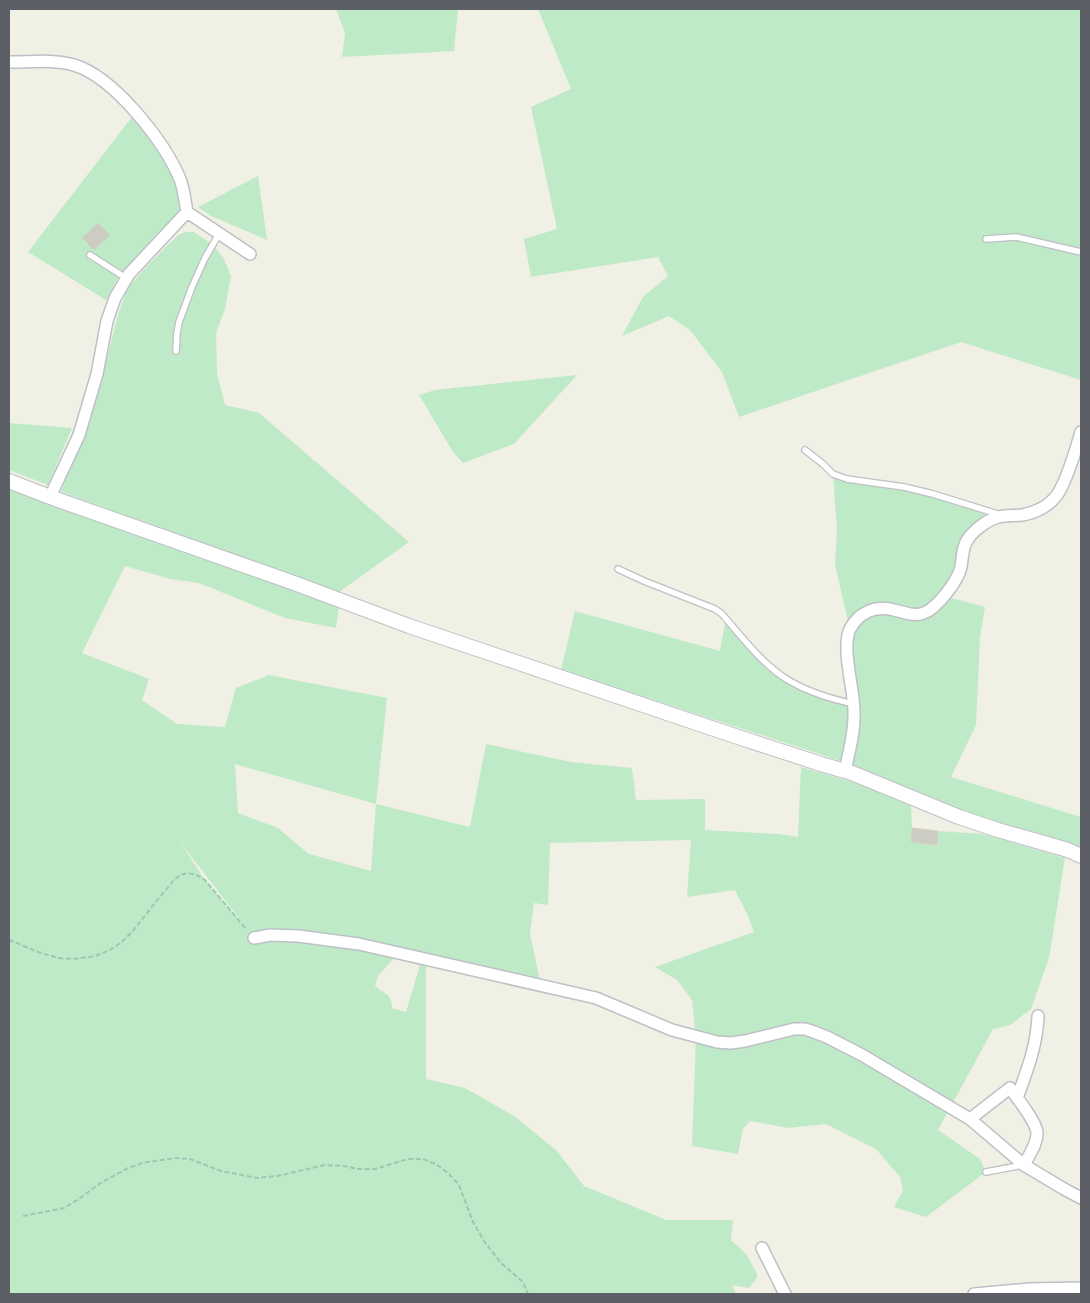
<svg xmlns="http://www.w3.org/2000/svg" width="1090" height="1303" font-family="Inter,sans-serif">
<rect width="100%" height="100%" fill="#f0f0e4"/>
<!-- green -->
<path fill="#bfeac7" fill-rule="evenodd" d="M 336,9 L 458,9 L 454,51 L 342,57 L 345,33 Z
M 538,9 L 1081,9 L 1081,380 L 961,342 L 739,417 L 722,372 L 690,330 L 669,316 L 622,336 L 643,297 L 668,276 L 658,257 L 531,277 L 524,239 L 557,229 L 531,107 L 571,89 Z
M 135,113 L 169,157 L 185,204 L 116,281 L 106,300 L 28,252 Z
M 258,176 L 267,240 L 211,216 L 198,207 Z
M 185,232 L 194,232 L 212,244 L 223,257 L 231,276 L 225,309 L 216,333 L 217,374 L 225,405 L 259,413 L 409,542 L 339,592 L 61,492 L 88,427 L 102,378 L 117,318 L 127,289 L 146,267 L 177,236 Z
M 577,375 L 514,444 L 463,463 L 453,452 L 419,395 L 435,390 Z
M 9,423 L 72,428 L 48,485 L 9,470 Z
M 833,474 L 904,487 L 1007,516 L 979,528 L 944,596 L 985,607 L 980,637 L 976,725 L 951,777 L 1081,817 L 1081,849 L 1067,842 L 971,814 L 847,763 L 561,670 L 575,611 L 720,651 L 726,618 L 766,663 L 804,688 L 853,704 L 850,630 L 835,564 L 837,530 Z
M 9,488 L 339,606 L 336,628 L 285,618 L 199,583 L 170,579 L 125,566 L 82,653 L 149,679 L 142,700 L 177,724 L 225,727 L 236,688 L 269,675 L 387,698 L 376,804 L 470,827 L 486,744 L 571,762 L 632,768 L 636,800 L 705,799 L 705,830 L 778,834 L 798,837 L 801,767 L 852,782 L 911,803 L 912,828 L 911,842 L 936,845 L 938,831 L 983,834 L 1065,858 L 1049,958 L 1031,1009 L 1010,1025 L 993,1029 L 938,1130 L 980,1159 L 986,1172 L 926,1217 L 894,1207 L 903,1190 L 900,1177 L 876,1149 L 826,1124 L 789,1128 L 750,1121 L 743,1129 L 738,1154 L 692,1146 L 696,1037 L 692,1000 L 677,980 L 655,967 L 754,932 L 748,916 L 735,890 L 687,897 L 691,840 L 550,843 L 548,905 L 534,903 L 530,934 L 541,985 L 426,959 L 426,1079 L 465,1088 L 514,1116 L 556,1150 L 584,1186 L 666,1220 L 733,1220 L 731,1240 L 747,1255 L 758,1276 L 749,1288 L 732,1285 L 736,1294 L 9,1294 ZM 235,764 L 376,804 L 371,871 L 309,854 L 278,828 L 238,813 ZM 180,842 L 241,921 L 241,922 L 205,880 ZM 394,958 L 420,965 L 406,1012 L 392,1008 C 392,991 382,995 375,985 L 378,976 Z"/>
<!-- building -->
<path fill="#cdccc3" stroke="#d5d3c2" d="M 98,223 L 110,235 L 94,250 L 82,238 Z
M 912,828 L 938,831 L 937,845 L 911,842 Z"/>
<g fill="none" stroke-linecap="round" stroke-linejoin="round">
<!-- service casing -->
<g stroke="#bec0c6" stroke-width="8">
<path id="service" d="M 986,239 L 1016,237 L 1081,252
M 90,255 L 126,278
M 176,351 L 177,333 L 179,322 L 192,287 L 205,258 L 219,234
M 805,450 L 823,464 L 833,474 L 847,479 L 904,487 L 933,494 L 1001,515
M 618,569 L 644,581 L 715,609 L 722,614 C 741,636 763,665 788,680 C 808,692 831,699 854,704
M 986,1172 L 1023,1165"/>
</g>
<!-- minor casing -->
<g stroke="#bec0c6" stroke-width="14">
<path id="minor" d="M 9,62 C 30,62 54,59 74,65 C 114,77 164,141 180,179 C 184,189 185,202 187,212 L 250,254
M 50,497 L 79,435 L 97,374 L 107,321 L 115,298 L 129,274 L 187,212
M 845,771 C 849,752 855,731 854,711 C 854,689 841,648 850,629 C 859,612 876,605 894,610 C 904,612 914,617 924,613 C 937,608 958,581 961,567 C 963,555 962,545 971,535 C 977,528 989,519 999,517 C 1006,515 1014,516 1022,515 C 1035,513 1049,506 1057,495 C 1067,481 1076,449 1081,432
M 254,938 L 270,935 L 298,936 L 359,944 L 596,998 L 672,1030 L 717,1042 L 731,1043 L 745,1041 L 794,1029 L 805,1029 L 814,1032 L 827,1037 L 862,1055 L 970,1119 L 1024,1165 L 1064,1189 L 1081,1198
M 1017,1098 C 1027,1071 1037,1045 1038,1016
M 970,1119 L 1010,1088 C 1017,1098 1035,1120 1037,1132 C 1038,1143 1029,1155 1024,1165
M 762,1248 L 785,1294
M 974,1294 L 1030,1289 L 1081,1288"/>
</g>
<!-- tertiary casing -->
<g stroke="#bec0c6" stroke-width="16">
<path id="tertiary" d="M 9,481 L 50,497 L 294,583 L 409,626 L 741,738 L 821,764 L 852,773 L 959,817 L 998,830 L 1068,850 L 1081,856"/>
</g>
<!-- path -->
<path stroke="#96cbb1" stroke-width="2" stroke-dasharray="5 2.5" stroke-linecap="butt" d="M 9,940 C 23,945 37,953 52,956 C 64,960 77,959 90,957 C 121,950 132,932 151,908 C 158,899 166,890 173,881 C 184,870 193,872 205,880 L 246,929
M 23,1216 L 64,1208 L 79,1199 L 99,1184 L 126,1169 L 142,1163 L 175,1158 L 190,1159 L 221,1171 L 257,1178 L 277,1176 L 325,1165 L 344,1166 L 358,1169 L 375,1169 L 408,1159 L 423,1159 L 436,1164 L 449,1174 L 459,1185 L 473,1222 L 484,1241 L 501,1263 L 523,1282 L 528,1294"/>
<!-- service -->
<use href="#service" stroke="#fff" stroke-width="5.5"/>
<!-- minor -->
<use href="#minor" stroke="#fff" stroke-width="11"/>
<!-- tertiary -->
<use href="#tertiary" stroke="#fff" stroke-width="14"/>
</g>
<!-- border -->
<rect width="1090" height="1303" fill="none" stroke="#5c5f66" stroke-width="20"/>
</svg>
